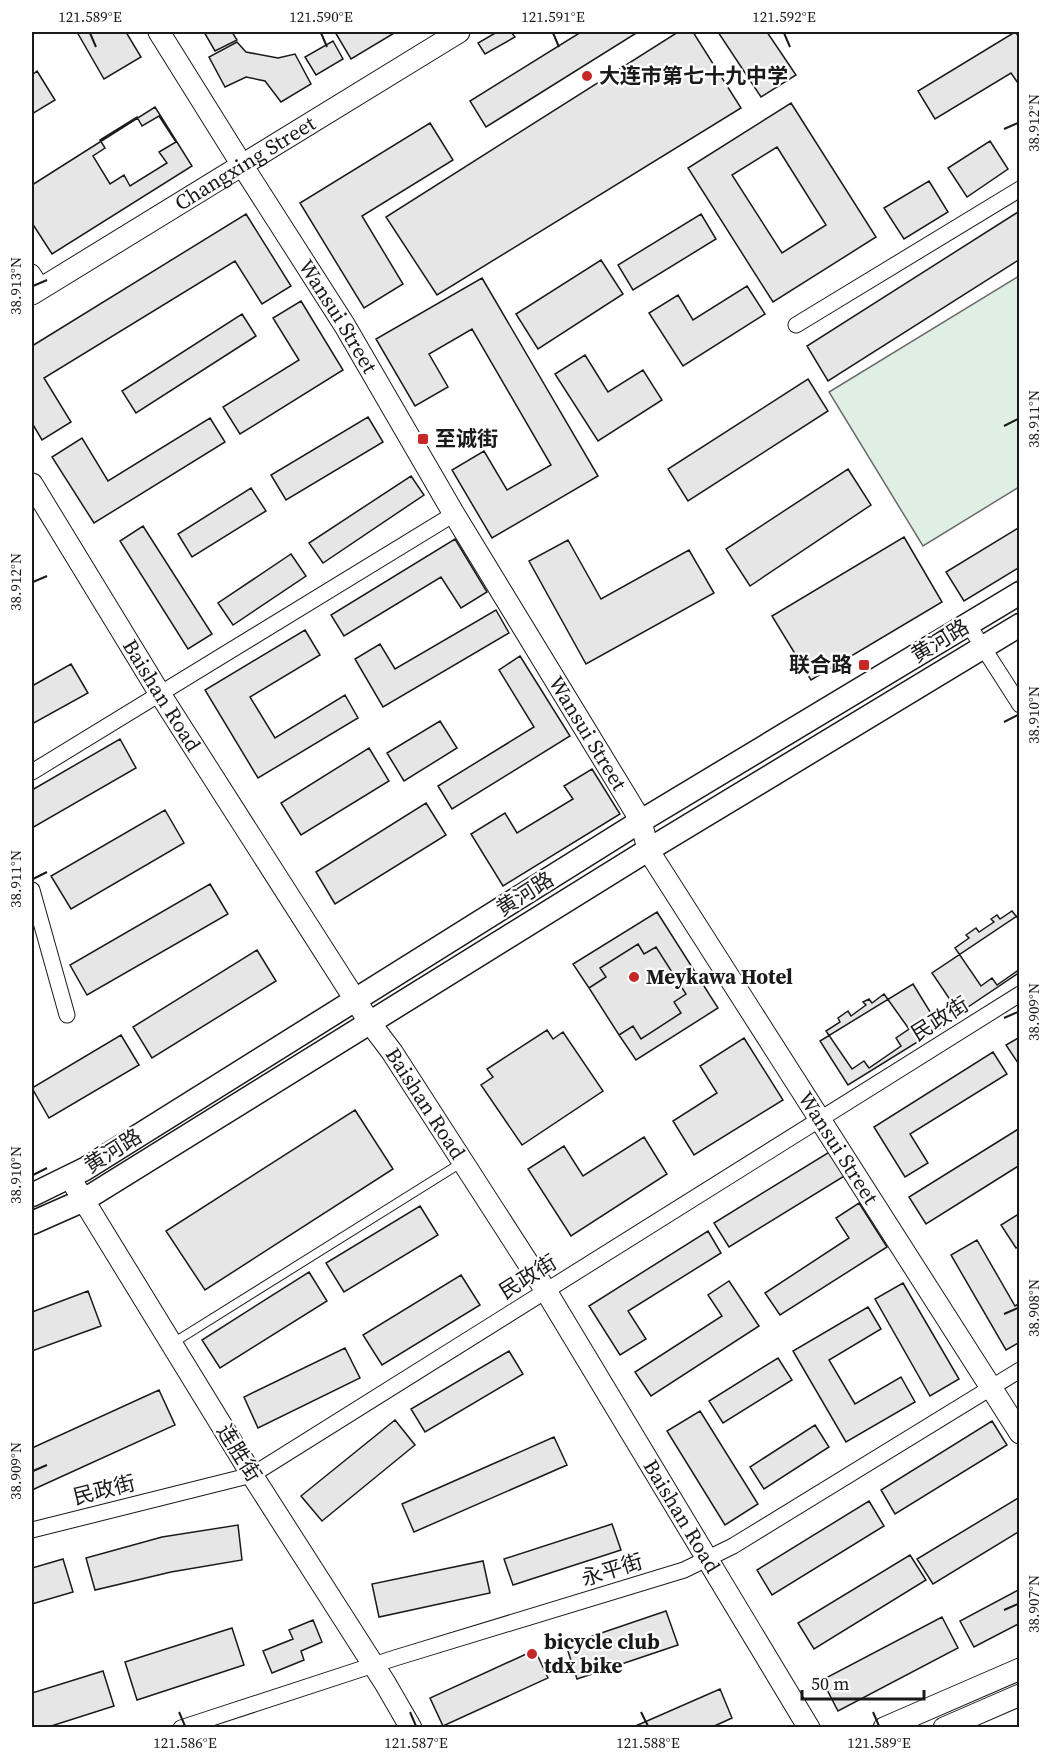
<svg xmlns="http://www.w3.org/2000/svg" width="1051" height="1759" viewBox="0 0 1051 1759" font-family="'Source Serif 4','Noto Sans SC',serif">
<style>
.park{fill:#e0efe3;stroke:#6a6a6a;stroke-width:1.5}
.building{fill:#e6e6e6;stroke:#1a1a1a;stroke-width:1.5;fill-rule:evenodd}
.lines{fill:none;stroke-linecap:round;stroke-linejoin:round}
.lane-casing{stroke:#1a1a1a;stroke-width:10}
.street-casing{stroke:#1a1a1a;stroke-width:17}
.secondary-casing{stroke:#1a1a1a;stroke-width:23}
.primary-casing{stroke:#1a1a1a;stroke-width:25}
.lane{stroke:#fff;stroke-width:8}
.street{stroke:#fff;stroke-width:15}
.secondary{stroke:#fff;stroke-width:21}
.primary{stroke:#fff;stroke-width:22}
.ticks{fill:none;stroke:#1a1a1a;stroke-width:2}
.poi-dot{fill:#c62828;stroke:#fff;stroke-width:2}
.labels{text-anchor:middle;stroke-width:4.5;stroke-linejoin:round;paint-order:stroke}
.poi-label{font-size:21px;font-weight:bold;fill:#1a1a1a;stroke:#fff;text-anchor:start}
.street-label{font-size:21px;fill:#1a1a1a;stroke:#fff}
.neatline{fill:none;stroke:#1a1a1a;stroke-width:2}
.ticks-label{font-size:15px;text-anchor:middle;fill:#1a1a1a}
</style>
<rect width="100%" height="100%" fill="#fff"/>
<path class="park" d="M1019,276v211l-96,59 -94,-154z"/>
<path class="building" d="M77,32h49l15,25 -37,22z
M204,32h28l5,8 -22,11z
M335,32h61l-45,27z
M497,32h14l4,5 -30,17 -7,-11z
M581,32h57l-152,95 -16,-26z
M678,32h15l48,76 -304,187 -51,-78z
M718,32h49l29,43 -35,22z
M1015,32l5,6v48l-9,-13 -76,46 -17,-28z
M333,41l10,18 -27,16 -11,-18z
M237,42l9,10 32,6 17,-4 16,30 -30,18 -16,-21 -19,-4 -21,10 -16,-30z
M37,71l18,29 -23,14v-39z
M791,103l85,134 -103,65 -85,-134zM777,147l49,78 -44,28 -50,-78z
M155,107l37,59 -140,88 -20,-31v-38z
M159,116l17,26 -17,10 8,11 -37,23 -6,-11 -14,9 -17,-28 12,-8 -5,-8 37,-23 5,9z
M430,123l23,37 -91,56 41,68 -39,24 -64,-105z
M990,141l18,28 -41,28 -19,-29z
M929,181l19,31 -44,27 -20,-31z
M1018,212l2,3v44l-192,122 -21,-35z
M246,214l45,72 -29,18 -27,-43 -191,117 27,44 -29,18 -10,-17v-77z
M701,214l15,25 -83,51 -15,-25z
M601,260l22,34 -85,55 -22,-35z
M482,278l116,198 -106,62 -40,-68 32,-19 23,39 44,-25 -79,-136 -43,25 19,33 -33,19 -39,-67z
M747,286l18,28 -82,52 -34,-53 29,-18 15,25z
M301,301l42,69 -103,64 -17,-27 76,-47 -26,-42z
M242,314l14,22 -120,77 -14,-22z
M585,355l23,37 35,-22 19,30 -64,41 -43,-67z
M808,379l20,32 -140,90 -20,-32z
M368,417l15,25 -97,58 -15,-25z
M210,418l15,24 -131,81 -42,-66 30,-19 26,43z
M848,469l23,36 -121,81 -24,-37z
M411,476l13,19 -101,68 -14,-20z
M251,488l15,23 -74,46 -14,-23z
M143,526l69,108 -24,15 -68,-108z
M1020,527v40l-56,34 -18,-29z
M904,537l38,65 -131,78 -39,-64z
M455,539l32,53 -26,16 -20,-31 -97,59 -13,-21z
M568,540l33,59 88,-49 25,43 -128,71 -57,-103z
M291,554l15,22 -73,49 -15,-22z
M496,610l13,23 -126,74 -28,-48 25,-15 15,25z
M305,630l15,25 -70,42 25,41 70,-43 13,23 -100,60 -53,-88z
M520,656l50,80 -118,73 -14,-23 96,-59 -35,-57z
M71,664l17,29 -56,31v-38z
M440,721l17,27 -53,33 -17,-28z
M120,739l16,29 -104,60v-38z
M369,748l20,33 -88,54 -20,-32z
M592,769l28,45 -117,72 -32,-52 34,-21 12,20 56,-34 -9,-13z
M426,803l20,32 -111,69 -19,-32z
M165,810l19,33 -113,66 -20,-33z
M210,884l18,30 -141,81 -17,-30z
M1012,911l8,10v48l-23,16 -5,-7 -11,8 -26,-38 14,-10 -3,-3 10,-7 3,4 15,-10 -3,-3 6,-4 3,4z
M657,912l61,96 -82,52 -17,-25 14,-9 8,13 40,-26 -7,-11 12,-8 -30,-47 -12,7 -6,-10 -38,24 6,9 -17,11 -16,-24z
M1020,914v58l-61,41 -27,-40z
M638,944l6,10 12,-7 30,47 -12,8 7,11 -40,26 -8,-13 -14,9 -30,-47 17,-11 -6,-9z
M257,950l19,31 -124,77 -19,-31z
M913,984l27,44 -92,57 -28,-44z
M884,994l25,35 -13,9 5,8 -32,22 -5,-7 -12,8 -26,-38 14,-9 -2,-4 10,-7 3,5 15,-11 -3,-3 6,-3 3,4z
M547,1030l6,9 10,-7 40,59 -81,54 -41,-60 12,-8 -6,-8z
M121,1035l18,30 -90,53 -17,-30z
M1020,1037v29l-14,-21z
M744,1038l39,62 -89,55 -21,-34 44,-28 -17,-27z
M993,1052l14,22 -97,60 18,29 -23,14 -31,-50z
M355,1110l38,59 -188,121 -39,-59z
M1020,1128v37l-94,59 -17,-27z
M644,1137l23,37 -96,62 -43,-67 36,-23 19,30z
M831,1151l15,24 -117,72 -15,-24z
M859,1203l28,44 -107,68 -15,-22 84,-55 -13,-20z
M420,1206l18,29 -94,57 -18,-29z
M1020,1213v33l-4,2 -15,-23z
M708,1231l13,22 -93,58 18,28 -26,16 -31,-49z
M977,1240l38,66 5,-3v39l-14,8 -55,-95z
M309,1272l18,29 -107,67 -18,-28z
M461,1275l19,30 -98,60 -19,-30z
M729,1281l30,45 -108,70 -16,-24 87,-56 -14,-21z
M903,1283l56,96 -29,17 -55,-97z
M88,1291l13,35 -69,25v-39z
M868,1307l13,22 -52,31 26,44 46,-27 14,25 -69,40 -53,-91z
M345,1348l15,30 -102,50 -14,-31z
M509,1351l14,23 -98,58 -14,-23z
M778,1358l14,22 -69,43 -14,-22z
M159,1390l16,35 -143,65v-42z
M700,1411l58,93 -33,21 -58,-94z
M395,1420l20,25 -93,76 -21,-25z
M992,1421l15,24 -112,69 -14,-24z
M815,1425l14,22 -65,42 -14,-22z
M554,1437l13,28 -153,67 -12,-28z
M1020,1497v34l-87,53 -16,-25z
M869,1501l15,25 -112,69 -15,-25z
M612,1524l9,26 -108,35 -9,-26z
M238,1525l4,35 -71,12 -76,18 -9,-32 76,-21z
M910,1555l16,25 -112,69 -16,-26z
M63,1559l10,33 -41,12v-36z
M483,1561l7,32 -111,24 -7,-33z
M1020,1589v34l-46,24 -14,-26z
M666,1611l12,34 -101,34 -11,-34z
M942,1617l16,31 -120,63 -16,-31z
M313,1620l9,22 -21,9 3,9 -32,13 -9,-22 30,-12 -4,-9z
M232,1628l12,37 -107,35 -12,-38z
M535,1650l13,28 -105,48 -13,-28z
M103,1671l11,35 -69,22h-13v-35z
M720,1689l12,29 -22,10h-79z"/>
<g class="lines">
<defs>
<path id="lane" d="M173,1343l288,-180"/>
<path id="street" d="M32,272l10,15
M796,325l224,-136
M968,624l52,81
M32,772l422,-258
M32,890l35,125
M32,1530l220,-55 768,-481
M181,1728l214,-70 289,-88 49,-24 287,-176"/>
<g id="secondary">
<path id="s1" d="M159,32l83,133 103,161 109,188 187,307 7,29 372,583"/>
<path id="s2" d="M32,294l427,-262"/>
<path id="s3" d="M32,484l128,210 210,329 22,29 154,239 263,437"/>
<path d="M70,1178l182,297 133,208 26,45"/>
<path d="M884,1728l136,-59"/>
<path d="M944,1728l76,-33"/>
</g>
<path id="primary" d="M32,1195l53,-26 556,-348 379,-228
M32,1223l52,-23 564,-350 372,-225"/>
</defs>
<use href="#lane" class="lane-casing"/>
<use href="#street" class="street-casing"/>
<use href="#secondary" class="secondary-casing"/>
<use href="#primary" class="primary-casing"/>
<use href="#lane" class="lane"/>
<use href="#street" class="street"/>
<use href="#secondary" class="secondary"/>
<use href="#primary" class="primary"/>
</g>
<path class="ticks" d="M90,33l6,14M321,33l6,14M553,33l6,14M784,33l6,14M1004,129l14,-6M33,286l14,-6M1004,426l14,-7M33,582l14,-6M1004,722l14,-7M33,879l14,-7M1004,1018l14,-6M33,1175l14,-7M1004,1314l14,-6M33,1471l14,-6M1004,1610l14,-6M179,1712l6,14M410,1712l6,14M641,1712l7,14M873,1712l6,14"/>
<g class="poi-dot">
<circle cx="587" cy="76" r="6"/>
<rect x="417" y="433" width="12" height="12" rx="3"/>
<rect x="858" y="659" width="12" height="12" rx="3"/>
<circle cx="634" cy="977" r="6"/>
<circle cx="532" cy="1654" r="6"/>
</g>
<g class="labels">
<g class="poi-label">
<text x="599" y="83">大连市第七十九中学</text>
<text x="435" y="446">至诚街</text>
<text x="852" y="672" text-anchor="end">联合路</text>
<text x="646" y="984">Meykawa Hotel</text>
<text x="544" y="1649">bicycle club<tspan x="544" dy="24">tdx bike</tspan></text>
</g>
<g class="street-label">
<text dy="7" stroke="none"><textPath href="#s2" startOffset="250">Changxing Street</textPath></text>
<text dy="7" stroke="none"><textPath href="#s1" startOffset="336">Wansui Street</textPath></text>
<text transform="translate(940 641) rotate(-31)" y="7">黄河路</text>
<text dy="7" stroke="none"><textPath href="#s3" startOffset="248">Baishan Road</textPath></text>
<text dy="7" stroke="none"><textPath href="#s1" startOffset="822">Wansui Street</textPath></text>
<text transform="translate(525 894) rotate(-32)" y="7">黄河路</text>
<text transform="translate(940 1019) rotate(-32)" y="7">民政街</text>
<text dy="7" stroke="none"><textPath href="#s3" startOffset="734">Baishan Road</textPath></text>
<text dy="7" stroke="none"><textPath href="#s1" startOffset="1308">Wansui Street</textPath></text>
<text transform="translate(113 1151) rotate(-32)" y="7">黄河路</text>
<text transform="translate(528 1277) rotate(-32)" y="7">民政街</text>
<text transform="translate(239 1453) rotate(58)" y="7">连胜街</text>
<text transform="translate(104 1490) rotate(-14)" y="7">民政街</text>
<text dy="7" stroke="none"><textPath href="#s3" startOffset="1220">Baishan Road</textPath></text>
<text transform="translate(612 1570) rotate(-17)" y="7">永平街</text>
</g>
</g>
<rect width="1051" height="1759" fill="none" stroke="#ffffff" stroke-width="66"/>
<path d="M802 1690v9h122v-9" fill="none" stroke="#1a1a1a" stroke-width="3"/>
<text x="811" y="1690" font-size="18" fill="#1a1a1a" stroke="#ffffff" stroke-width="4.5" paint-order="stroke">50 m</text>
<rect x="33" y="33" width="985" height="1693" class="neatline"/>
<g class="ticks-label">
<text x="90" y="22">121.589°E</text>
<text x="321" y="22">121.590°E</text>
<text x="553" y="22">121.591°E</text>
<text x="784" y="22">121.592°E</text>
<text transform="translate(1034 123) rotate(-90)" y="5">38.912°N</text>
<text transform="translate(16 286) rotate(-90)" y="5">38.913°N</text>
<text transform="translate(1034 419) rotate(-90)" y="5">38.911°N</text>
<text transform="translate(16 582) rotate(-90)" y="5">38.912°N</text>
<text transform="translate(1034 715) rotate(-90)" y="5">38.910°N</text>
<text transform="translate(16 879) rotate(-90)" y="5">38.911°N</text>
<text transform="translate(1034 1012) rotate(-90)" y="5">38.909°N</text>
<text transform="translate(16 1175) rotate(-90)" y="5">38.910°N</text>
<text transform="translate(1034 1308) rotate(-90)" y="5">38.908°N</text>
<text transform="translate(16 1471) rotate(-90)" y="5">38.909°N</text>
<text transform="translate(1034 1604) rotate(-90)" y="5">38.907°N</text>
<text x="185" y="1748">121.586°E</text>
<text x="416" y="1748">121.587°E</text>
<text x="648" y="1748">121.588°E</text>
<text x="879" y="1748">121.589°E</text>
</g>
</svg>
